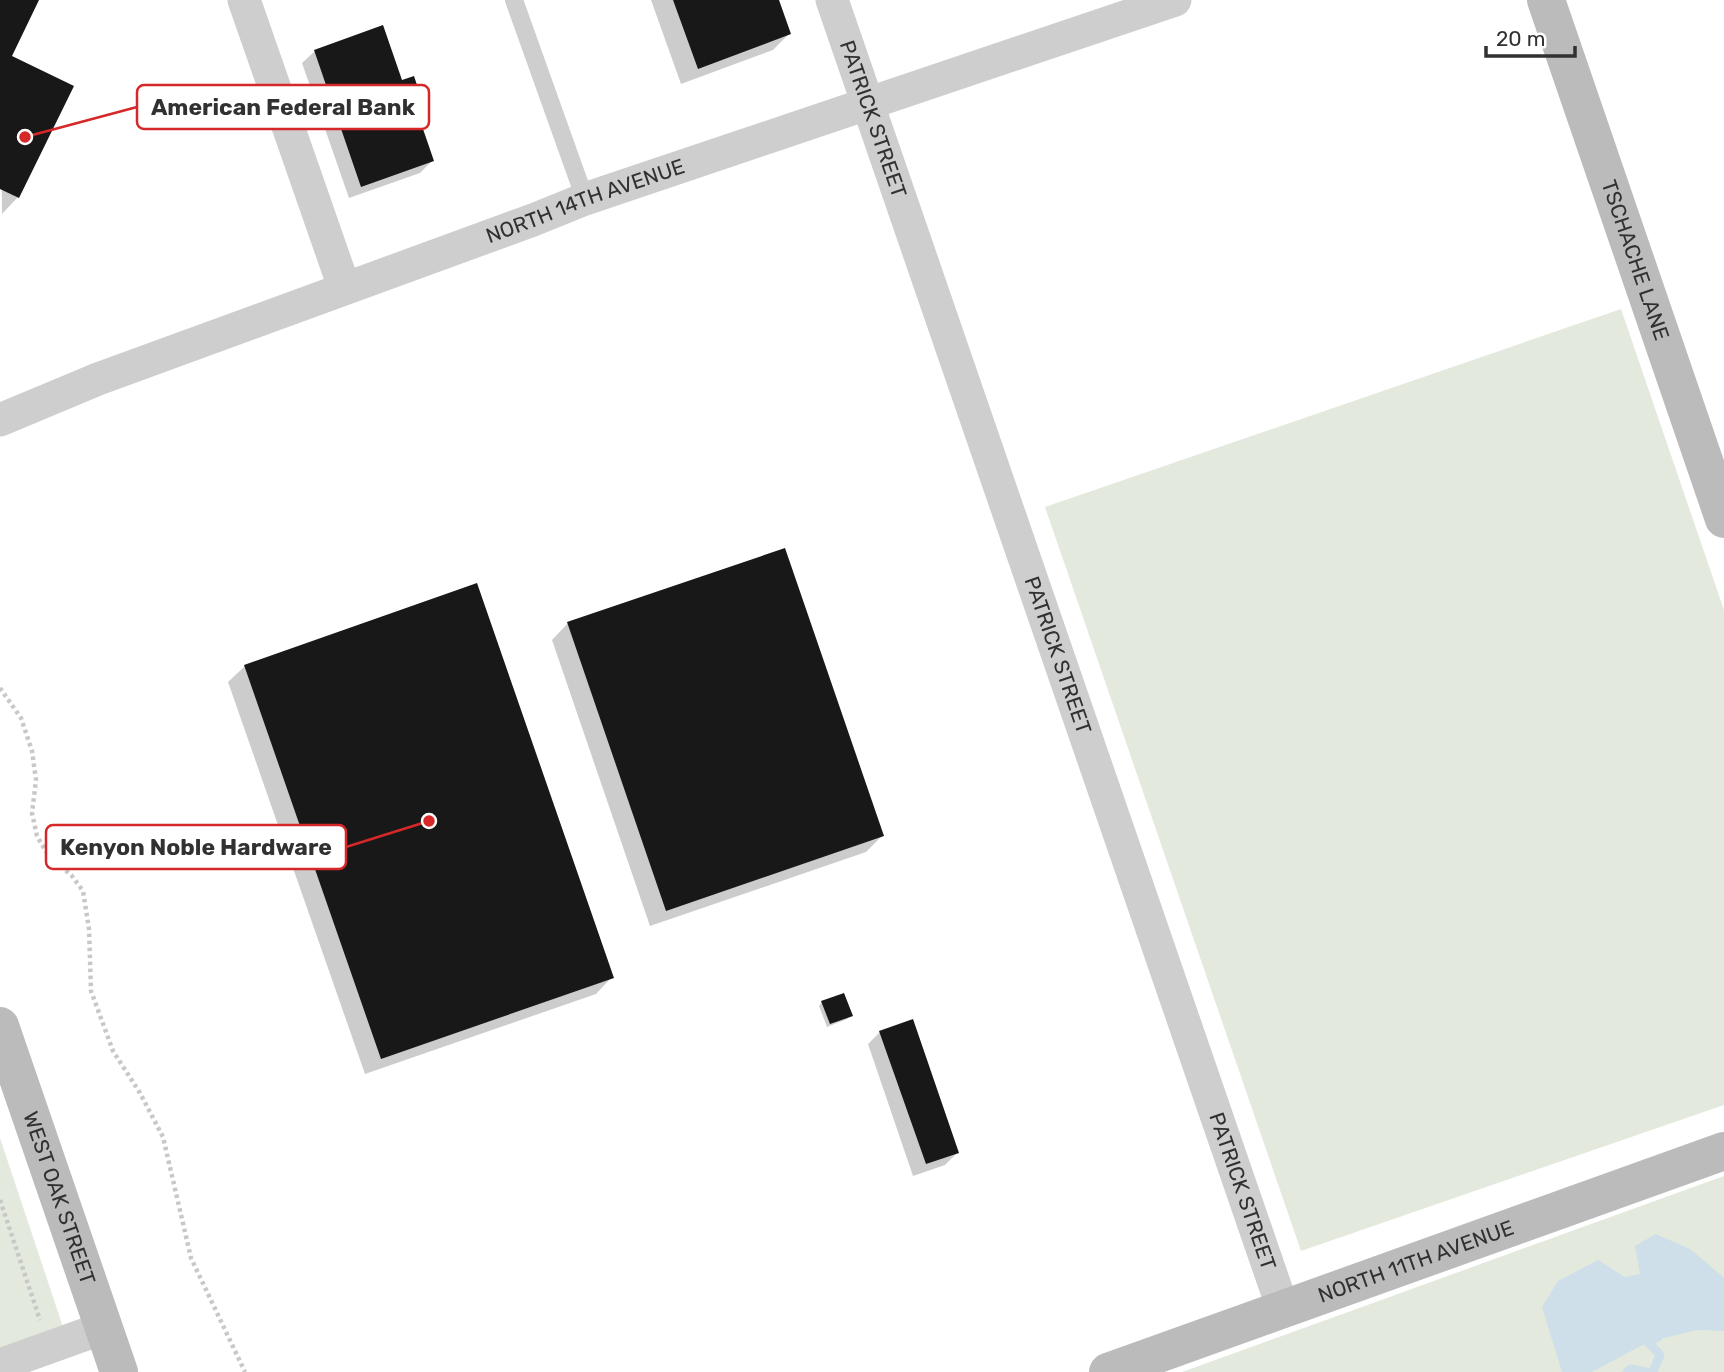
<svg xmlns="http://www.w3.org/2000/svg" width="1724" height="1372" viewBox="0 0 1724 1372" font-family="Rubik,sans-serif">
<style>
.green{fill:#e4e9dd}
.water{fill:#cedfea}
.shadow{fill:#0003}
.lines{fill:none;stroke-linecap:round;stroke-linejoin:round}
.stream{stroke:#cedfea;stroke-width:9}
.building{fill:#181818}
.path{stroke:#c8c8c8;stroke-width:4.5;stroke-dasharray:3.5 3.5;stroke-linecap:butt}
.lane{stroke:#cecece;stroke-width:18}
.street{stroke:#cecece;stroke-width:33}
.secondary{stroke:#bbb;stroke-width:38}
.labels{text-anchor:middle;stroke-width:7;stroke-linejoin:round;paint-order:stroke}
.street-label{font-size:21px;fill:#313131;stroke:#fff}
.leader{fill:none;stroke:#d62828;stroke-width:2.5}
.callout-dot{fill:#d62828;stroke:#fff;stroke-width:2.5}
.callout{fill:#fff;stroke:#d62828;stroke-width:2.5}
.callout-label{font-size:23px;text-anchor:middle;font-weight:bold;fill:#313131}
</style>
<rect width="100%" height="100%" fill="#fff"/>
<path class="green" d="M1621,309l103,301v495l-423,146 -256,-744z
M0,1138l65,195 -65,24z
M1724,1176v196h-542z"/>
<path class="water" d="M1656,1234l34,15 34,29v53l-27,-1 -49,12 -56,30h-30l-20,-65 16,-26 40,-21 27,17 15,-3 -5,-28z"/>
<path class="shadow" d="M0,0h37l-27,57 8,140 -16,17z
M651,0h126l12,34 -16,16 -92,34z
M315,51l103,43 -7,7 21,60 -12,12 -71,25 -47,-135z
M568,623l314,213 -16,16 -216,74 -98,-286z
M245,666l367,311 -16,17 -231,80 -137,-392z
M822,1002l29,14 -4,3 -20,8 -8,-21z
M880,1032l77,121 -12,12 -32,11 -45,-132z"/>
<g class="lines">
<path class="stream" d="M1627,1372l4,-3 15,3
M1653,1372l7,-17 -12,-13 10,-5"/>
</g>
<path class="building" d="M0,0h39l-27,56 62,30 -55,112 -19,-9z
M673,0h106l12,34 -93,35z
M383,25l19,55 12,-4 6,18 -8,3 22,64 -73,26 -47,-137z
M785,548l99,288 -218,75 -99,-289z
M477,583l137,395 -233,81 -137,-394z
M844,993l9,23 -23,8 -9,-23z
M913,1019l46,134 -33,11 -47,-133z"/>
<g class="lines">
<path class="path" d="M0,688l21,30 11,33 4,29 -4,33 5,23 11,19 24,21 11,15 6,38 2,62 22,60 27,42 23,44 28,121 54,114
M0,1200l40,120"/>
<path class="lane" d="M514,0l71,199"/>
<g class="street">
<path d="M244,0l100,287"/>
<path id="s1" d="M832,0l451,1309"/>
<path id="s2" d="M0,420l98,-41 435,-159 52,-21 590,-199"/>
<path d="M0,1365l103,-37"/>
</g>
<g class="secondary">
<path id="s3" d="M1546,0l178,519"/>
<path id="s4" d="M0,1026l119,346"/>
<path id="s5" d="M1108,1372l616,-221"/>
</g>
</g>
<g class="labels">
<g class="street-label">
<text dy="7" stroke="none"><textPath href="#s1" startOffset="126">PATRICK STREET</textPath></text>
<text dy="7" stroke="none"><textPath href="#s2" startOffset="625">NORTH 14TH AVENUE</textPath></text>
<text dy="7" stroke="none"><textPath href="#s3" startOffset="275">TSCHACHE LANE</textPath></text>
<text dy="7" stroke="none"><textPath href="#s1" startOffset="693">PATRICK STREET</textPath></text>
<text dy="7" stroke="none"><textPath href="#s1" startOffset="1260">PATRICK STREET</textPath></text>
<text dy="7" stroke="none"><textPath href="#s4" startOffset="182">WEST OAK STREET</textPath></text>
<text dy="7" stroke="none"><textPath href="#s5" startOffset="327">NORTH 11TH AVENUE</textPath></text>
</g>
</g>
<path class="leader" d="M25 137L137 107M429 821L346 847"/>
<g class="callout-dot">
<circle cx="25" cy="137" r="7"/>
<circle cx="429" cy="821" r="7"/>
</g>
<g class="callout">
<rect x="137" y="85" width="292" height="44" rx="7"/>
<rect x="46" y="825" width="300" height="44" rx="7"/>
</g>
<g class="callout-label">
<text x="283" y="115">American Federal Bank</text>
<text x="196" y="855">Kenyon Noble Hardware</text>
</g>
<path d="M1486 46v10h89v-10" fill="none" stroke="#313131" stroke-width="3.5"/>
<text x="1496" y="46" font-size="21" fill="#313131" stroke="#ffffff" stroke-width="5" paint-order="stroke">20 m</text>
</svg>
